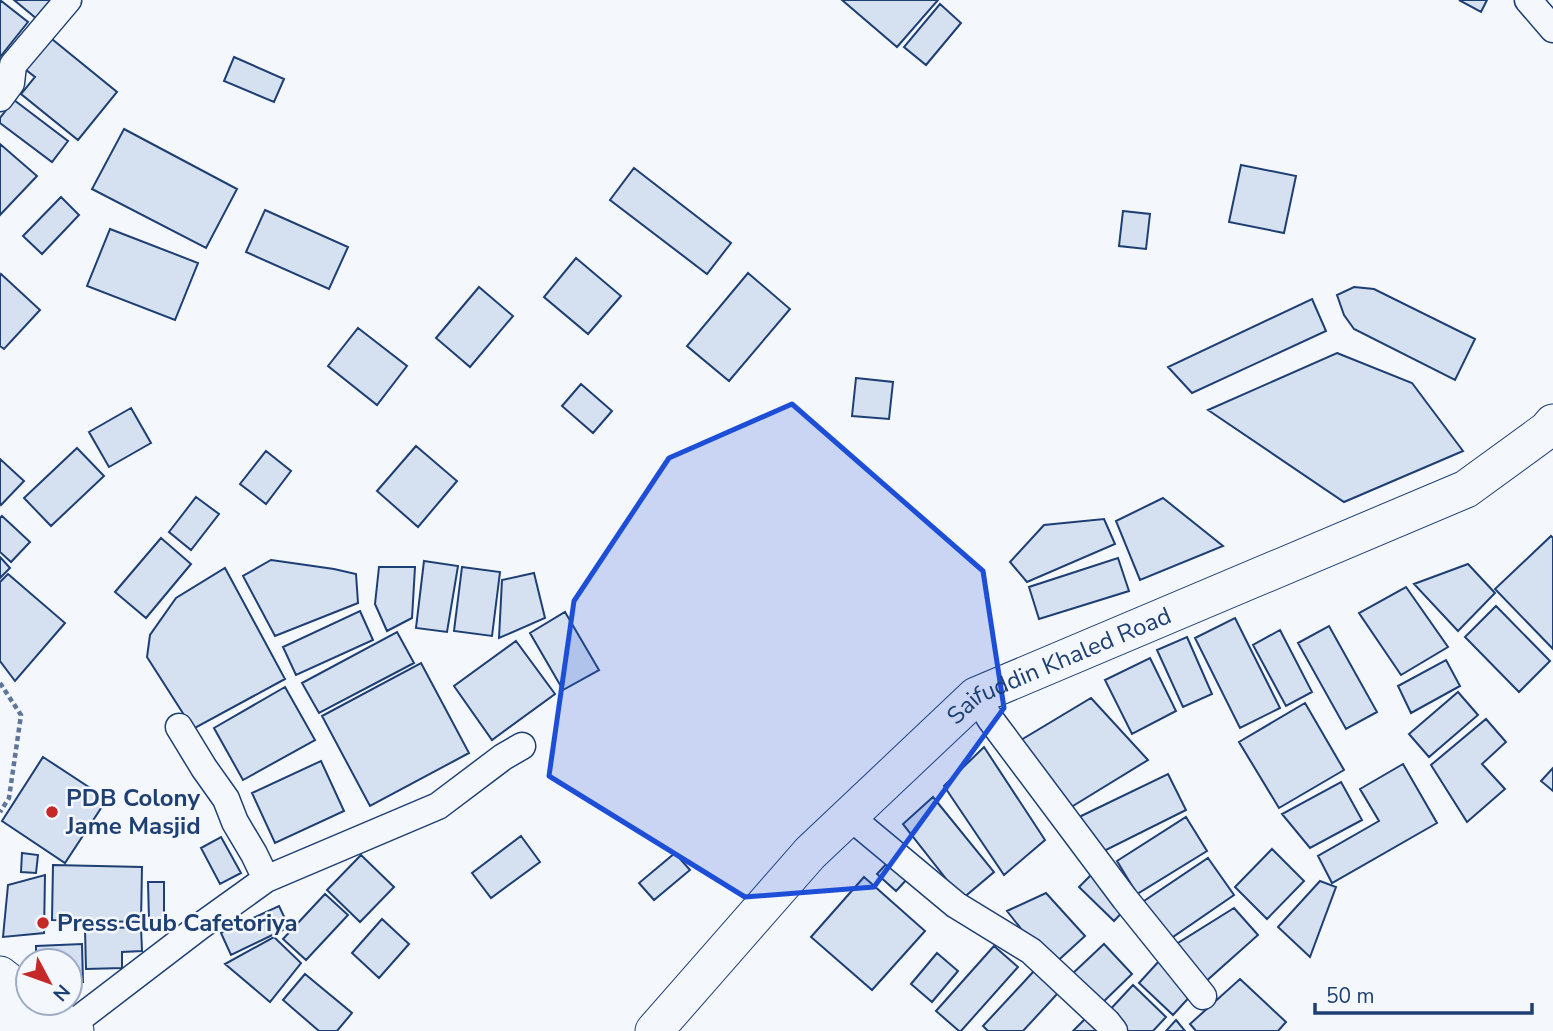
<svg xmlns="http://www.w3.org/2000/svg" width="1553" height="1031" viewBox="0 0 1553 1031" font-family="'Nunito Sans',sans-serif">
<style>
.building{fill:#d5e0f0;stroke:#1d3f73;stroke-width:2}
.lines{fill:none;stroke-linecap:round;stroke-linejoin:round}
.street-casing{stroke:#1d3f73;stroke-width:29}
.secondary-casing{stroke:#1d3f73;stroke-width:39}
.path{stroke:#5e769c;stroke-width:4.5;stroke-dasharray:5 3.5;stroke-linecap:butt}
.street{stroke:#f4f7fb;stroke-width:26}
.secondary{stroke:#f4f7fb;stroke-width:37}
.marked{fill:#1d4ed8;fill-opacity:0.2;stroke:#1d4ed8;stroke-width:5;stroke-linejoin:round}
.poi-dot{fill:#c62828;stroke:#f4f7fb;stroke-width:2.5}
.labels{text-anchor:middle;stroke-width:5;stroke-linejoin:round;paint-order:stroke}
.street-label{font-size:24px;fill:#1d3f73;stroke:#f4f7fb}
.poi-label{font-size:24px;font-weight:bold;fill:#1d3f73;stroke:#f4f7fb;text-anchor:start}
</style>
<rect width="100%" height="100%" fill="#f4f7fb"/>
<path class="building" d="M0,0l28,22 -28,35z
M14,0h39l-16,19z
M842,0h96l-41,47z
M1459,0h28l-6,12z
M940,4l21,19 -35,42 -22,-18z
M47,35l70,57 -39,48 -57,-46 14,-17 -14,-11z
M234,57l50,22 -10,23 -50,-21z
M14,100l54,41 -16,21 -52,-39v-5z
M124,129l113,60 -31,59 -114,-59z
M0,144l37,32 -37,39z
M1241,165l55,11 -12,57 -55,-11z
M634,168l97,75 -24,31 -97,-74z
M61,197l18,18 -37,39 -19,-18z
M265,210l83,37 -19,42 -83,-37z
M1123,211l27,3 -4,35 -27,-3z
M110,229l88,34 -23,57 -88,-34z
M576,258l45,38 -33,38 -44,-37z
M748,273l42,36 -61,72 -42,-35z
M1,274l39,36 -36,39 -4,-3v-70z
M479,287l34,29 -43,51 -34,-29z
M1354,287l20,2 101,50 -20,41 -101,-51 -10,-14 -7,-20z
M1312,299l14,32 -134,62 -24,-26z
M358,328l49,38 -30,39 -49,-39z
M1337,353l75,30 51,68 -119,51 -136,-92z
M856,378l37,4 -4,37 -37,-3z
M581,384l31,27 -19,22 -31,-27z
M131,408l20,35 -42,24 -20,-35z
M416,446l41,35 -39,46 -41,-36z
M77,448l27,28 -53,50 -27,-28z
M266,451l25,20 -25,33 -26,-20z
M0,459l24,22 -23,24 -1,-2z
M196,497l23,17 -28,36 -22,-18z
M1163,498l60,48 -83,34 -24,-59z
M2,516l28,26 -19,20 -11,-10v-34z
M1104,519l11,25 -88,38 -17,-20 34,-37z
M1551,536l2,2v111l-58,-60z
M161,538l30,26 -45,54 -31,-26z
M0,557l10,11 -10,10z
M1118,558l11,33 -90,28 -10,-32z
M271,560l63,9 22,5 2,29 -83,33 -32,-60z
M424,561l34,5 -11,66 -31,-4z
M1468,564l27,29 -37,38 -44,-47z
M379,567h36l-3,51 -25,13 -12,-27z
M462,567l38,5 -8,64 -38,-5z
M225,568l60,111 -92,50 -46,-72 3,-22 26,-37z
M534,573l11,45 -46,20 3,-58z
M8,574l57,49 -50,58 -15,-20v-79z
M1406,587l42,60 -47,28 -42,-62z
M1496,606l54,55 -31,31 -54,-55z
M360,611l13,29 -77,35 -13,-28z
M565,612l34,58 -36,20 -33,-57z
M1235,618l45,90 -40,20 -45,-90z
M1329,626l48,86 -31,17 -48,-86z
M1280,630l32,62 -26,14 -33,-61z
M397,632l17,31 -95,50 -17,-30z
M1187,637l25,57 -29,13 -26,-57z
M516,641l39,53 -63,46 -38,-54z
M1150,658l26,53 -44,23 -27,-54z
M1446,660l14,26 -49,27 -13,-27z
M421,663l48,90 -99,53 -48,-90z
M285,687l30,53 -72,40 -29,-52z
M1458,692l20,23 -49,42 -20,-23z
M1091,698l57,62 -80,49 -47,-69z
M1305,703l39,67 -65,38 -40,-66z
M1486,719l20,23 -24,22 23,25 -38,33 -36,-57z
M984,747l61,93 -41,35 -60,-89z
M43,757l64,42 -42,64 -63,-42z
M321,761l23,50 -69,32 -23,-50z
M1403,764l34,59 -105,60 -14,-27 61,-35 -19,-32z
M1553,768v23l-12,-10z
M1168,774l18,36 -86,43 -23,-35z
M1341,782l21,38 -52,28 -28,-34z
M933,797l61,75 -32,27 -59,-75z
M1186,817l21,34 -70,43 -20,-33z
M521,836l19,26 -49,36 -19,-25z
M221,837l20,36 -21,11 -19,-36z
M1272,849l32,32 -37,38 -32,-32z
M22,853l16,2 -2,18 -15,-1z
M675,853l15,17 -36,30 -15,-17z
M361,855l33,32 -34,35 -33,-32z
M1208,858l26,37 -67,46 -26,-38z
M890,860l19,17 -13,14 -19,-17z
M53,865l89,2 -1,55 -89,-2z
M1092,874l35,33 -13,14 -35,-34z
M45,875l-1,58 -41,4 5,-52z
M864,877l61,54 -53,59 -61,-53z
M1320,881l16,6 -26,70 -32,-30z
M148,882h16v37h-15z
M1046,893l39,43 -34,31 -44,-56z
M325,894l23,21 -42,45 -23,-21z
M279,906l10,21 -58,28 -10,-22z
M1234,908l24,27 -54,48 -34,-35z
M382,919l27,25 -30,34 -27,-25z
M141,927l1,24 -20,1v16l-36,1 -1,-40z
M274,937l27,26 -31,39 -45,-38z
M82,944l1,38h-13v-21h-34v-15z
M1104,944l28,30 -32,31 -29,-30z
M994,946l24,21 -57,64h-2l-23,-20z
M937,953l21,18 -26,31 -21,-18z
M1160,960l34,32 -21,23 -34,-32z
M1034,971l24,22 -35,38h-35l-5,-5z
M305,974l47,39 -15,18h-18l-36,-31z
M1240,979l46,43 -8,9h-82l-6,-7z
M1133,985l33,32 -13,14h-29l-18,-17z
M1085,1019l12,12h-24z
M1176,1020l9,11h-19z"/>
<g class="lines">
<defs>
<path id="street" d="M1528,0l25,29
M0,98l11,-15 2,-18 55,-65
M976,696l15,24 134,179 78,97
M179,727l25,41 22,31 9,23 19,32 12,25
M849,816l107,89 75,46 76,71 7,9
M63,1031l136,-104 67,-48 172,-73 65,-49 19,-11"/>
<g id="secondary">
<path d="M0,975l28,22"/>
<path d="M36,1003l39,28"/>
<path d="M0,1008l25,23"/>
<path id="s1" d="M654,1031l156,-178 166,-157 490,-207 81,-59 6,-7"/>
</g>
</defs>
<use href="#street" class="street-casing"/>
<use href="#secondary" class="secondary-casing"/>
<path class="path" d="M0,683l21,32 -12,83 -9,14"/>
<use href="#street" class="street"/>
<use href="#secondary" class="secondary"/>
</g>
<path class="marked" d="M792,404l191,167 21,137 -130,179 -129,10 -196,-121 25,-175 95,-143z"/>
<g class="poi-dot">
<circle cx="52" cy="812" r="7"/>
<circle cx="43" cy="923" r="7"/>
</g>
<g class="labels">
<g class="street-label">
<text dy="8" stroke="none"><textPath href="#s1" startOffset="553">Saifuddin Khaled Road</textPath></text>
</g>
<g class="poi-label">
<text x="66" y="806">PDB Colony<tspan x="66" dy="28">Jame Masjid</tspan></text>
<text x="57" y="931">Press Club Cafetoriya</text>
</g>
</g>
<g transform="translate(49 982) rotate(131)"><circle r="33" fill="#f4f7fb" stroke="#9eadc5" stroke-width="2"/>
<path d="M0-5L12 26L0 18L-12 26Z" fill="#c62828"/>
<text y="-10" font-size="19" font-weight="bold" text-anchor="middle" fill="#1d3f73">N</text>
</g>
<path d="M1315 1003v10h217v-10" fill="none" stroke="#1d3f73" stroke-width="3.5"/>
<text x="1326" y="1003" font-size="21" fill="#1d3f73" stroke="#f4f7fb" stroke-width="5" paint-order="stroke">50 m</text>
</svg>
